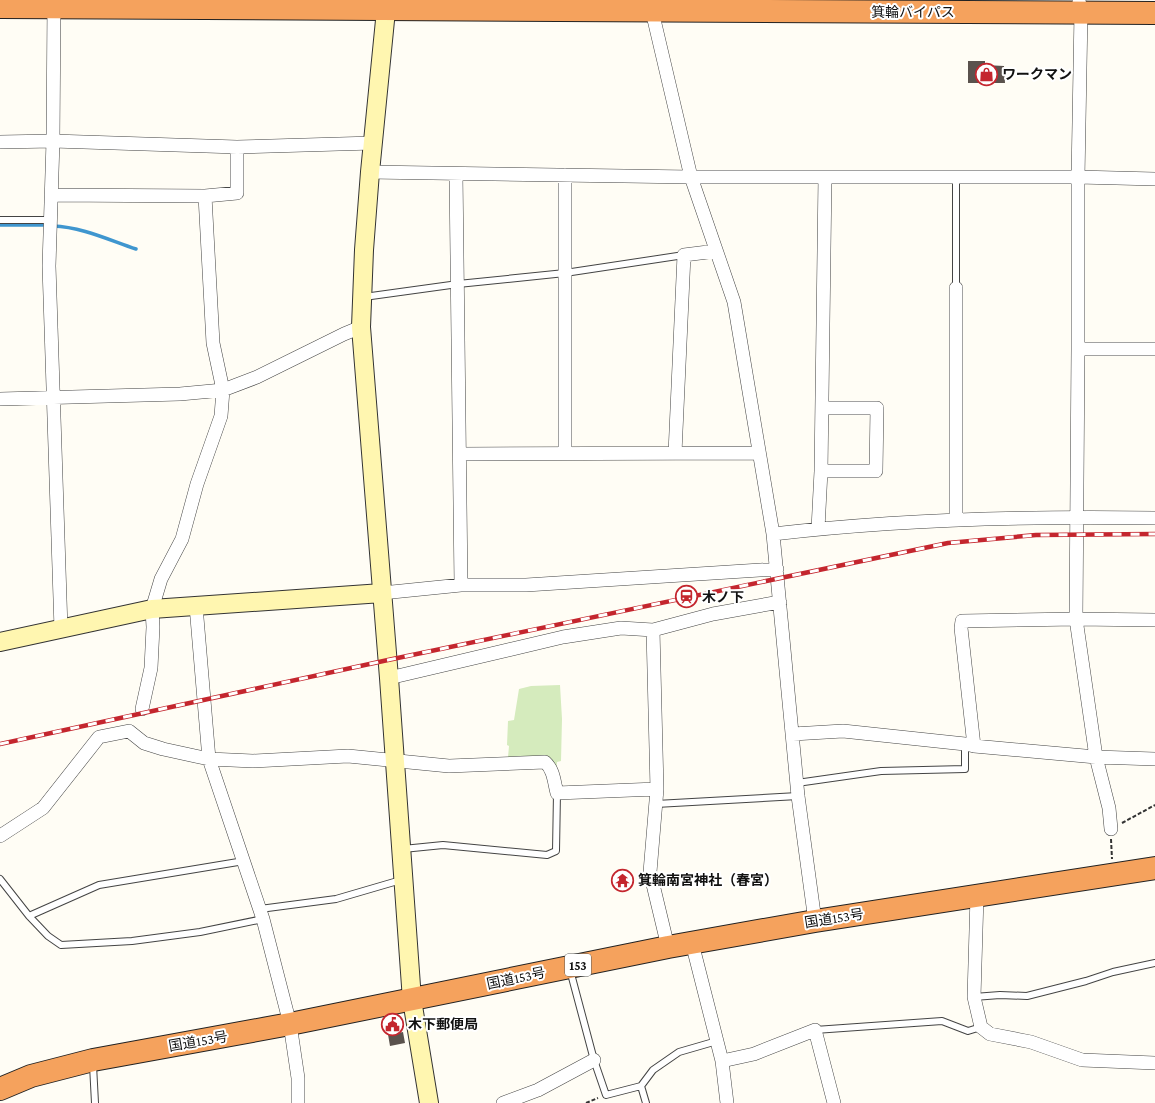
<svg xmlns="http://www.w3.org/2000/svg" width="1155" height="1103" viewBox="0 0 1155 1103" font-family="'Crimson Pro','Noto Sans JP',serif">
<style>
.green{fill:#d5ebbd}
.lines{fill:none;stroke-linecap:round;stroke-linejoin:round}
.stream{stroke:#3f96cf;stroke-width:3.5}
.building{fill:#5a524d}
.lane-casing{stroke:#444;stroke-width:8}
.street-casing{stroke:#444;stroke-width:14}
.secondary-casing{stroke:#333;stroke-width:20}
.highway-casing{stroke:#222;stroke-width:24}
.path{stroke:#333;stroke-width:2;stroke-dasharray:4 2;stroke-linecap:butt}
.lane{stroke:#fff;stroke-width:6}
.street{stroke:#fff;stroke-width:13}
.secondary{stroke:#fff6b0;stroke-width:18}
.highway{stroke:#f5a25d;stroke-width:22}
.rail-casing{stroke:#c4262e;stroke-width:4.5}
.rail{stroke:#fff;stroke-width:3;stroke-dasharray:9;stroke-linecap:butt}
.labels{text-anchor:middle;stroke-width:4;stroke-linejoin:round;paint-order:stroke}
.shield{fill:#fff;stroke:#585858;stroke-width:1}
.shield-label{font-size:13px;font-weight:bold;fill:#111}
.street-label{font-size:14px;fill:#111;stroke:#fff}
.poi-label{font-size:14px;font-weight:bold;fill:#111;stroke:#fff;text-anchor:start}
</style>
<rect width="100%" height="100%" fill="#fffdf5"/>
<path class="green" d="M560,685l2,34 -1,42 -4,1 -1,19 -3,-13 -45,-11 1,-11 -2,-1 1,-24 6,-1 5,-31 12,-3z"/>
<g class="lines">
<path class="stream" d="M0,225h47
M53,226c29,1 56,14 83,23"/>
</g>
<path class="building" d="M968,61h17v4l19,1 1,17h-37z
M395,1015l3,18 5,-1 2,11 -15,3 -5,-29z"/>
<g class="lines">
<defs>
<path id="lane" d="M0,220h50
M956,288v-111
M364,297l94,-13 107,-11 119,-18
M797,783l84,-12 84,-2v-25
M656,804l142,-8
M403,849l40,-4 104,10 9,-4 1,-58
M0,879l29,37 19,20 13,9 71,-4 68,-9 63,-13
M260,909l76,-10 65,-19
M29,916l70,-31 145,-24
M570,970l24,90 12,35 35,-9 12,-16 26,-18 38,-11
M974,997l26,-2 27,1 59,-15 27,-9 42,-9
M815,1030l127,-9 26,10 13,-4
M93,1065l2,38
M641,1086l5,17"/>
<path id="street" d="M1079,0l2,13 -3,164v172l-2,270 20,138 13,51 2,21
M54,2l-1,139 -4,125 12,363
M652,11l39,166 43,125 39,232 25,262 17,125
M0,142l53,-1 184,6 136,-4
M370,172l321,5h387l77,2
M456,174l5,411
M51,195l154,1 8,147 10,47 -2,26 -24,68 -15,55 -21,40 -9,30 1,18 -2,41 -9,41
M205,196l32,-3v-46
M956,288v232
M1078,349h77
M0,399l180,-5 43,-4 34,-13 87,-43 17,-7
M565,453v-278
M675,453l9,-198 32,-4
M460,454l299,-1
M821,471h55l1,-63h-55
M818,529l3,-58 4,-294
M773,534c127,-15 255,-18 382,-16
M382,593l79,-8h65l251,-16
M196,606l13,153 54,160 27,105 8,54v25
M653,630l4,159 -7,83 18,75
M389,678l174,-41 58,-9 32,2 60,-16 67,-12
M793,734l50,-3 122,13 9,2 122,11 59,2
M974,746l-13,-118 1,-7 114,-2 79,1
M0,836l43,-28 56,-71 30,-6 15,12 19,6 46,10 44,2 95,-5 101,10 96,-4c9,8 9,20 12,31l100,-4
M977,896l-3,101 7,30 9,7 41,8 51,18 73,3
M692,943l30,118 5,42
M722,1061l32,-7 61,-24 19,73
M503,1103l35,-13 56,-30"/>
<path id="secondary" d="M387,0l-17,172 -6,78 -3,77 28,351 23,322 17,103
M0,642l152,-33 230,-16"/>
<path id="highway" d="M0,7l1155,6
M0,1089l31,-13 62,-16 197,-36 378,-77 147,-26 340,-53"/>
</defs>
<use href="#lane" class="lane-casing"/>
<use href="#street" class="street-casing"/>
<use href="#secondary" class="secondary-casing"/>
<use href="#highway" class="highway-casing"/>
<path class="path" d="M1122,823l33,-18
M1111,839l1,20
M586,1103l12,-5"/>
<use href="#lane" class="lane"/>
<use href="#street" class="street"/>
<use href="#secondary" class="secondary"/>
<use href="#highway" class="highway"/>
<defs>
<path id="rail" d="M0,744l388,-84 560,-117 88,-8 119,-1"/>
</defs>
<use href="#rail" class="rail-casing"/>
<use href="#rail" class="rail"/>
</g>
<defs>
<symbol id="shop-ring" viewBox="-11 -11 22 22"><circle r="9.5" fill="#fff" stroke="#c4262e" stroke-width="1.5"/><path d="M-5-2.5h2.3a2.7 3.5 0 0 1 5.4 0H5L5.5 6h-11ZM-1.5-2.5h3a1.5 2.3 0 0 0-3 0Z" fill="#c4262e"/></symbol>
<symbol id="station-ring" viewBox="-11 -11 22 22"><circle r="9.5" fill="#fff" stroke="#c4262e" stroke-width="1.5"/><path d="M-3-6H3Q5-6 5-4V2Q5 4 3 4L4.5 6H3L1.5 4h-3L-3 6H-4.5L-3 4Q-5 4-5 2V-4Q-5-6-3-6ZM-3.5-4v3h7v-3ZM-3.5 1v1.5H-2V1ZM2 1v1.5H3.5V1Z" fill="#c4262e"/></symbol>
<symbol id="temple-ring" viewBox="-11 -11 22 22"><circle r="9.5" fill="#fff" stroke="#c4262e" stroke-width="1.5"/><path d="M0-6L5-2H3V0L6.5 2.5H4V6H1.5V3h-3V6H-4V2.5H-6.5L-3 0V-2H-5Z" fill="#c4262e"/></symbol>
<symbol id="civic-ring" viewBox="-11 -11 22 22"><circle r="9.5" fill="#fff" stroke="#c4262e" stroke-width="1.5"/><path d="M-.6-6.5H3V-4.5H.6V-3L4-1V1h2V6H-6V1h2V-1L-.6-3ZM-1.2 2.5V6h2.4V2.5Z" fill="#c4262e"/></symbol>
</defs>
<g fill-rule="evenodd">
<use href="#shop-ring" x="974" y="62" width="25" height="25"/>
<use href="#station-ring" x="674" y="584" width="25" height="25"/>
<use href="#temple-ring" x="610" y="868" width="25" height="25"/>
<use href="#civic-ring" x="380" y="1012" width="25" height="25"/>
</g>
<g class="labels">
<rect class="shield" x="565" y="954" width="26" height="22" rx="3"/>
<g class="shield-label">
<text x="578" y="970">153</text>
</g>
<g class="street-label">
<text x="913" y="17">箕輪バイパス</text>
<text transform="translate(834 918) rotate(-9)" y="5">国道153号</text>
<text transform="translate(516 978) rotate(-12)" y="5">国道153号</text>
<text transform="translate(198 1041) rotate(-10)" y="5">国道153号</text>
</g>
<g class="poi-label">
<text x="1002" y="79">ワークマン</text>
<text x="702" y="602">木ノ下</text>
<text x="638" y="885">箕輪南宮神社（春宮）</text>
<text x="408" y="1029">木下郵便局</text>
</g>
</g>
</svg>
